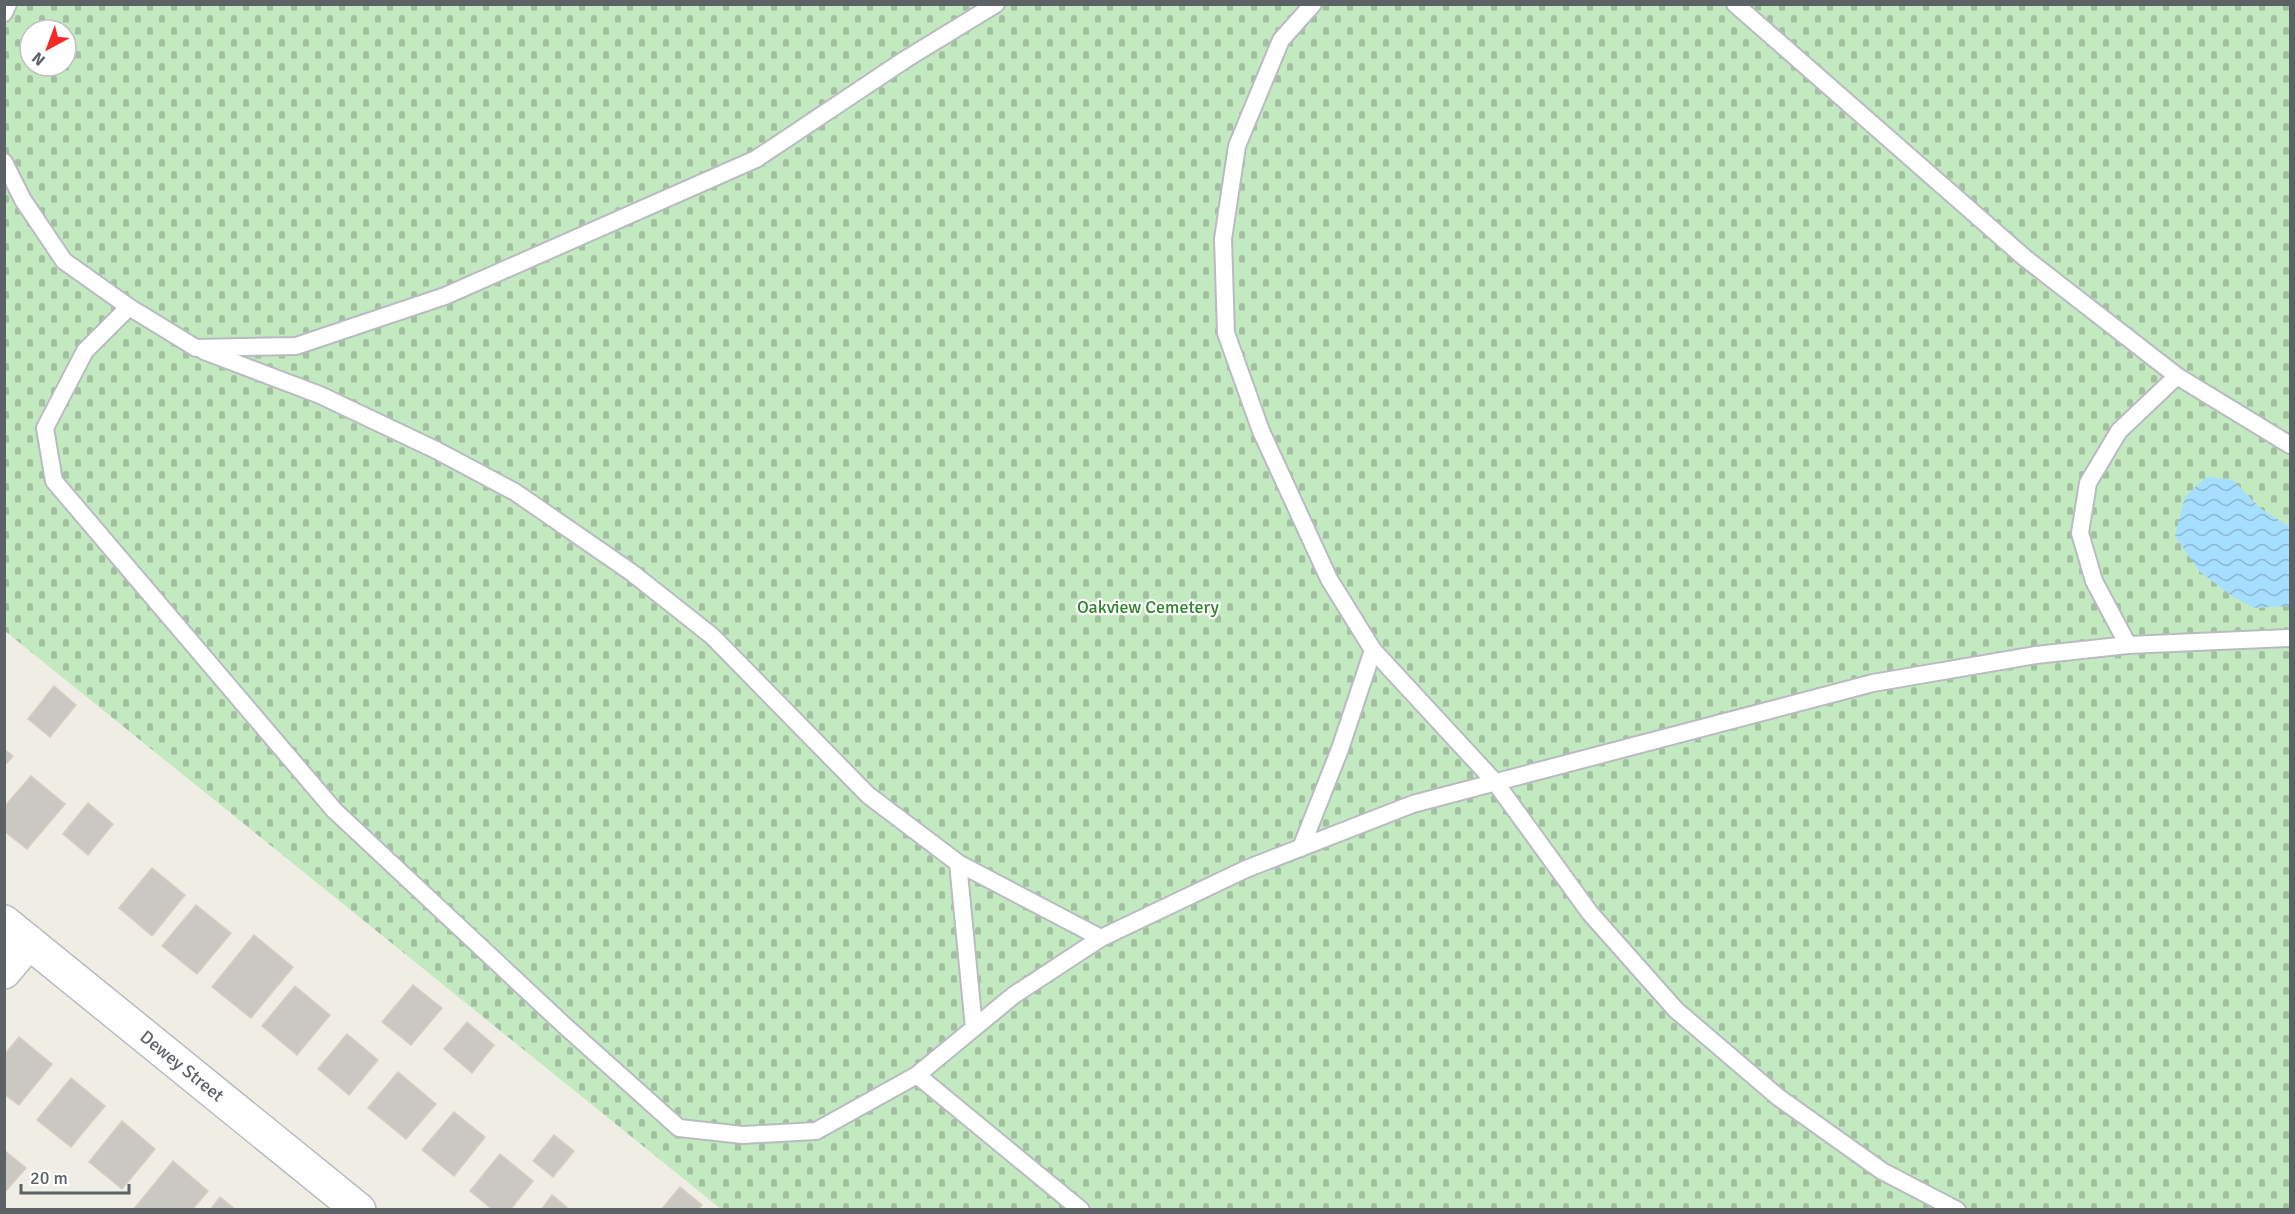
<svg xmlns="http://www.w3.org/2000/svg" width="2295" height="1214" viewBox="0 0 2295 1214" font-family="Signika,sans-serif">
<style>
.cemetery{fill:url(#cemetery-stones);fill-rule:evenodd}
.water{fill:url(#water-waves)}
.building{fill:#cbc7c2;stroke:#d5cec3;stroke-width:1.5}
.lines{fill:none;stroke-linecap:round;stroke-linejoin:round}
.lane-casing{stroke:#b8bbc0;stroke-width:20}
.street-casing{stroke:#b8bbc0;stroke-width:36}
.lane{stroke:#fff;stroke-width:16}
.street{stroke:#fff;stroke-width:33}
.labels{text-anchor:middle;stroke-width:4.5;stroke-linejoin:round;paint-order:stroke}
.park-label{font-size:18px;fill:#30832f;stroke:#fff}
.street-label{font-size:18px;fill:#5d6266;stroke:#fff}
</style>
<defs>
<pattern id="cemetery-stones" width="16" height="16" patternUnits="userSpaceOnUse" patternTransform="scale(1.5)"><rect width="16" height="16" fill="#c3e9c0"/><path d="M2 7V4a2 2 0 0 1 4 0v3zM10 15v-3a2 2 0 0 1 4 0v3z" fill="#a2c0a0"/></pattern>
<pattern id="water-waves" width="16" height="10" patternUnits="userSpaceOnUse" patternTransform="scale(1.5)"><rect width="16" height="10" fill="#a6deff"/><path d="M0 5q4-4 8 0t8 0" fill="none" stroke="#8ab7d2"/></pattern>
</defs>
<rect width="100%" height="100%" fill="#f0ede5"/>
<path class="cemetery" d="M4,5h2286v1204h-1569l-716,-578zM30,30h36v36h-36z"/>
<path class="water" d="M2206,477l27,3 27,28 30,19v79l-36,2 -22,-12 -32,-24 -25,-36 10,-39z"/>
<path class="building" d="M54,686l22,19 -26,32 -22,-18z
M4,749l9,7 -9,10z
M31,776l34,28 -38,45 -23,-18v-24z
M88,803l25,21 -25,31 -25,-21z
M152,868l33,27 -33,41 -33,-28z
M196,905l35,28 -34,41 -35,-28z
M254,935l39,32 -42,51 -39,-31z
M413,985l29,23 -31,37 -29,-23z
M295,986l35,29 -33,40 -35,-29z
M467,1022l27,23 -22,28 -28,-24z
M347,1034l31,26 -29,35 -31,-26z
M19,1037l33,27 -33,41 -15,-11v-39z
M398,1072l38,32 -30,35 -38,-31z
M71,1078l34,28 -34,41 -34,-27z
M454,1112l31,25 -31,39 -32,-26z
M122,1121l33,28 -33,40 -33,-27z
M554,1135l20,16 -21,26 -20,-16z
M4,1150l22,18 -22,25z
M500,1154l33,27 -23,29h-17l-23,-19z
M173,1161l35,30 -16,19h-59z
M680,1187l22,18 -4,5h-37z
M552,1195l18,15h-29z
M220,1197l16,13h-26z"/>
<g class="lines">
<defs>
<path id="lane" d="M1313,4l-32,36 -44,106 -14,93 3,94 35,98 68,148 44,71 122,132 95,131 86,97 102,87 104,74 75,39
M1735,4l290,254 152,118 113,69
M4,13l4,-9
M4,162l19,38 41,61 65,46 67,41 100,-2 149,-50 311,-137 150,-100 90,-55
M129,307l-44,44 -40,77 9,53 280,329 231,216 114,102 64,7 73,-4 101,-56 97,-80 87,-57 145,-69 167,-65 460,-121 163,-28 92,-10 162,-7
M204,351l116,44 116,55 79,42 116,80 81,64 156,159 90,68 143,75
M2128,645l-34,-64 -14,-48 8,-50 31,-52 58,-55
M1301,848l39,-99 33,-99
M958,863l16,165
M917,1075l164,135"/>
<path id="street" d="M4,922l355,288
M4,972l25,-30"/>
</defs>
<use href="#lane" class="lane-casing"/>
<use href="#street" class="street-casing"/>
<use href="#lane" class="lane"/>
<use href="#street" class="street"/>
</g>
<g class="labels">
<g class="park-label">
<text x="1148" y="613">Oakview Cemetery</text>
</g>
<g class="street-label">
<text transform="translate(182 1066) rotate(39)" y="6">Dewey Street</text>
</g>
</g>
<rect width="2295" height="1214" fill="none" stroke="#5d6266" stroke-width="12"/>
<g transform="translate(48 48) rotate(221)"><circle r="28" fill="#ffffff" stroke="#bec0c2" stroke-width="1.5"/>
<path d="M0-4.5L10 22L0 15L-10 22Z" fill="#f42927"/>
<text y="-9" font-size="16" font-weight="bold" text-anchor="middle" fill="#5d6266">N</text>
</g>
<path d="M21 1184v9h108v-9" fill="none" stroke="#5d6266" stroke-width="3"/>
<text x="30" y="1184" font-size="18" fill="#5d6266" stroke="#ffffff" stroke-width="4.5" paint-order="stroke">20 m</text>
</svg>
